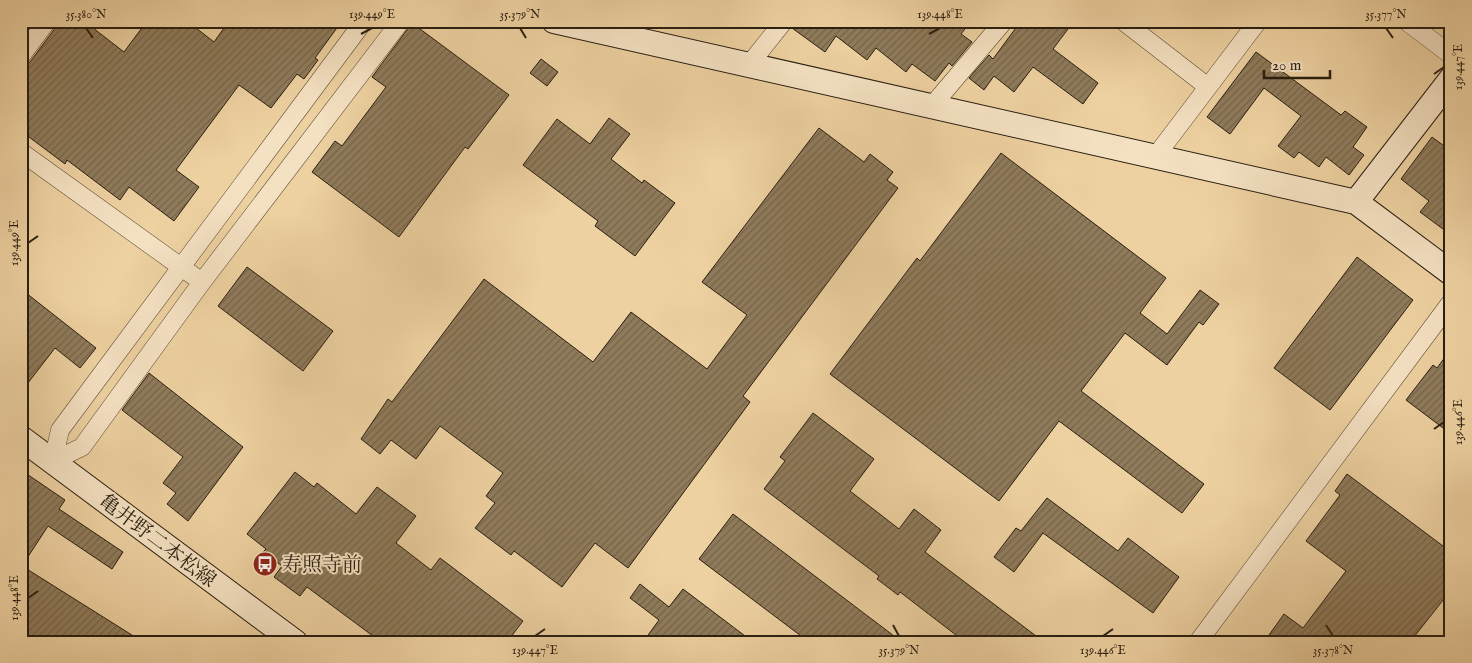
<svg xmlns="http://www.w3.org/2000/svg" width="1472" height="663" viewBox="0 0 1472 663" font-family="'IM FELL English','Noto Serif JP',serif">
<style>
.building{fill:url(#building-hatch);stroke:#291e10}
.lines{fill:none;stroke-linecap:round;stroke-linejoin:round}
.street-casing{stroke:#5a4b34;stroke-width:19}
.secondary-casing{stroke:#291e10;stroke-width:26}
.street{stroke:#f4e1c2;stroke-width:18}
.secondary{stroke:#f4e1c2;stroke-width:24}
.ticks{fill:none;stroke:#291e10;stroke-width:2}
.labels{text-anchor:middle;stroke-width:4;stroke-linejoin:round;paint-order:stroke}
.street-label{font-size:20px;fill:#291e10;stroke:#f4e1c2}
.poi-label{font-size:20px;fill:#291e10;stroke:#f4e1c2;text-anchor:start}
.neatline{fill:none;stroke:#291e10;stroke-width:2}
.ticks-label{font-size:12px;text-anchor:middle;fill:#291e10}
</style>
<defs>
<pattern id="building-hatch" width="6" height="6" patternUnits="userSpaceOnUse" patternTransform="scale(1.25)"><rect width="6" height="6" fill="#8f7b5b"/><path d="M-1 1l2-2M0 6l6-6M5 7l2-2" fill="none" stroke="#75644a"/></pattern>
</defs>
<rect width="100%" height="100%" fill="#eed1a1"/>
<filter id="stains"><feTurbulence type="fractalNoise" baseFrequency=".004" numOctaves="4"/><feColorMatrix values="0 0 0 0 .2 0 0 0 0 .09 0 0 0 0 .02 0 0 0 .5 -.17"/></filter>
<radialGradient id="worn" r=".72"><stop offset=".6" stop-color="#630" stop-opacity="0"/><stop offset="1" stop-color="#630" stop-opacity=".3"/></radialGradient>
<path class="building" d="M21,21h13l-13,17z
M57,21h27l40,31 23,-31h40l27,21 15,-21h113l-27,37 3,2 -14,19 -7,-5 -26,34 -32,-23 -63,85 23,17 -25,34 -45,-34 -9,13 -53,-40 -2,4 -44,-33v-65l9,-4 26,-35z
M794,21h177l-10,13 11,8 -20,24 -3,-3 -14,18 -23,-17 -6,8 -30,-24 -9,12 -31,-24 -11,16 -33,-24z
M1021,21h53l-21,28 45,34 -15,21 -50,-37 -19,25 -20,-16 -10,14 -15,-12 20,-23 4,4z
M412,23l97,72 -41,54 -3,-2 -66,90 -87,-65 23,-31 7,5 44,-59 -14,-10z
M1256,52l85,63 4,-4 22,16 -14,20 11,8 -15,20 -23,-18 -7,10 -20,-15 -5,6 -16,-12 23,-30 -37,-28 -34,46 -23,-17z
M541,59l17,13 -11,14 -17,-13z
M609,118l21,16 -19,25 31,24 2,-3 31,23 -40,53 -40,-30 3,-5 -75,-56 34,-46 33,25z
M819,128l45,34 6,-8 23,18 -6,8 11,8 -155,208 7,6 -122,166 -33,-25 -33,44 -48,-36 -3,4 -36,-27 20,-25 -9,-7 17,-23 -63,-47 -24,33 -25,-19 -11,14 -19,-15 27,-40 4,3 92,-123 109,83 38,-50 76,57 40,-54 -45,-33z
M1432,137l19,14v84l-31,-23 9,-11 -28,-22z
M1001,153l165,125 -26,35 27,21 33,-44 19,14 -16,21 -4,-3 -32,43 -42,-32 -44,58 123,93 -22,29 -123,-92 -60,80 -169,-127 87,-116 3,3z
M1357,257l56,43 -83,110 -56,-42z
M247,267l86,64 -30,40 -85,-65z
M21,289l75,59 -16,20 -25,-20 -34,44z
M1451,349v85l-45,-34 27,-35 4,3z
M149,373l94,74 -55,74 -21,-17 9,-11 -13,-10 20,-26 -61,-47z
M813,413l61,46 -24,32 49,38 15,-20 27,21 -16,22 119,90h-79l-65,-50 -2,3 -21,-16 2,-3 -115,-87 21,-28 -5,-4z
M21,470l44,30 -6,9 64,43 -11,17 -64,-43 -26,40 121,76h-122z
M295,472l19,15 3,-4 39,31 21,-27 39,29 -20,27 35,27 9,-12 83,63 -16,21h-126l-74,-55 -7,9 -26,-19 8,-11 -19,-14 3,-3 -19,-15z
M1347,474l104,78v38l-41,52h-146l20,-28 19,14 43,-57 -40,-30 34,-46 -5,-4z
M1047,498l71,53 10,-13 51,39 -26,36 -110,-80 -29,39 -20,-15 22,-29 5,3z
M733,514l169,128h-93l-110,-83z
M640,584l29,23 14,-18 70,53h-110l16,-22 -29,-22z"/>
<g class="lines">
<defs>
<path id="street" d="M1123,21l85,66
M1406,21l45,34
M21,56l26,-35
M748,66l36,-45
M931,107l73,-86
M21,152l181,130
M1155,157l103,-136
M53,461l29,-14 120,-165 195,-256 1,-5
M53,461l7,-31 304,-409
M1198,642l253,-340"/>
<path id="secondary" d="M554,21l802,181 95,71
M1356,202l95,-123
M21,438l274,204"/>
</defs>
<use href="#street" class="street-casing"/>
<use href="#secondary" class="secondary-casing"/>
<use href="#street" class="street"/>
<use href="#secondary" class="secondary"/>
</g>
<path class="ticks" d="M86,28l7,10M520,28l6,10M1386,28l7,10M361,34l11,-6M929,34l11,-6M1434,74l10,-7M28,243l10,-7M1434,429l10,-7M28,598l10,-7M893,625l6,11M1326,625l7,11M535,636l10,-7M1103,636l10,-7"/>
<defs>
<symbol id="bus-disc" viewBox="-11 -11 22 22"><circle r="9.5" fill="#8f2418" stroke="#f4e1c2"/><path d="M-5-6H5V4H4V6H2V4H-2V6H-4V4H-5ZM-3.5-4V0h7V-4ZM-3.5 1.2v1.5H-2V1.2ZM2 1.2v1.5H3.5V1.2Z" fill="#fff"/></symbol>
</defs>
<g fill-rule="evenodd">
<use href="#bus-disc" x="251" y="550" width="28" height="28"/>
</g>
<g class="labels">
<g class="street-label">
<text transform="translate(158 540) rotate(37)" y="7">亀井野二本松線</text>
</g>
<g class="poi-label">
<text x="282" y="571">寿照寺前</text>
</g>
</g>
<rect width="1472" height="663" fill="none" stroke="#eed1a1" stroke-width="55"/>
<path d="M1264 70v8h66v-8" fill="none" stroke="#291e10" stroke-width="2.5"/>
<text x="1272" y="70" font-size="15" fill="#291e10" stroke="#f4e1c2" stroke-width="4" paint-order="stroke">20 m</text>
<rect x="28" y="28" width="1416" height="608" class="neatline"/>
<g class="ticks-label">
<text x="86" y="18">35.380°N</text>
<text x="372" y="18">139.449°E</text>
<text x="520" y="18">35.379°N</text>
<text x="940" y="18">139.448°E</text>
<text x="1386" y="18">35.377°N</text>
<text transform="translate(1458 67) rotate(-90)" y="4">139.447°E</text>
<text transform="translate(14 243) rotate(-90)" y="4">139.449°E</text>
<text transform="translate(1458 422) rotate(-90)" y="4">139.446°E</text>
<text transform="translate(14 598) rotate(-90)" y="4">139.448°E</text>
<text x="535" y="654">139.447°E</text>
<text x="899" y="654">35.379°N</text>
<text x="1103" y="654">139.446°E</text>
<text x="1333" y="654">35.378°N</text>
</g>
<rect width="100%" height="100%" filter="url(#stains)"/>
<rect width="100%" height="100%" fill="url(#worn)"/>
</svg>
